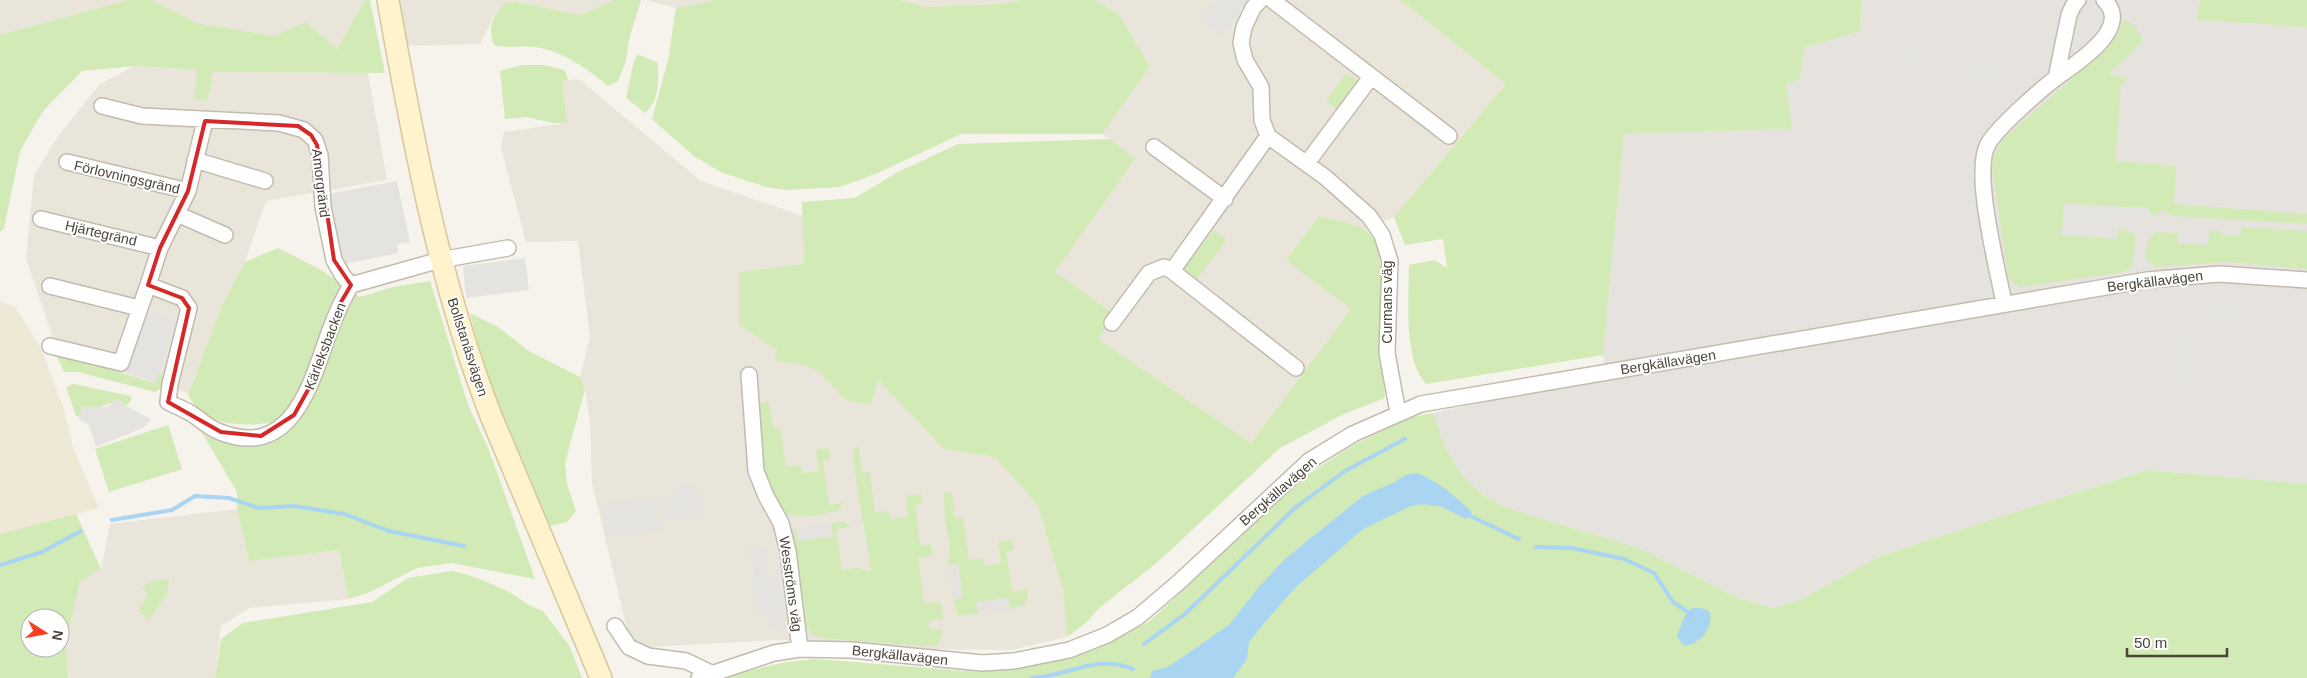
<svg xmlns="http://www.w3.org/2000/svg" width="2307" height="678" viewBox="0 0 2307 678" font-family="Helvetica,sans-serif">
<style>
.residential{fill:#eae5da}
.industrial{fill:#e6e2dd}
.education{fill:#efe8d6}
.green{fill:#d2eab5;fill-rule:evenodd}
.parking{fill:#e5e3e0}
.water{fill:#a9d4f2}
.lines{fill:none;stroke-linecap:round;stroke-linejoin:round}
.stream{stroke:#a9d4f2;stroke-width:4}
.street-casing{stroke:#c2bbae;stroke-width:18}
.secondary-casing{stroke:#d6c79b;stroke-width:24}
.street{stroke:#fff;stroke-width:15}
.secondary{stroke:#fff3cd;stroke-width:21}
.marked{fill:none;stroke:#d62828;stroke-width:4;stroke-linejoin:round}
.labels{text-anchor:middle;stroke-width:4;stroke-linejoin:round;paint-order:stroke}
.street-label{font-size:14px;fill:#4b4439;stroke:#fff}
</style>
<rect width="100%" height="100%" fill="#f6f3ec"/>
<path class="residential" d="M0,0h128l-128,35z
M151,0h214l-28,49 -31,-27 -31,14 -78,-13z
M397,0h217l-33,15 -65,-13 -10,1 -12,13 -14,28 -75,2z
M646,0h69l-39,8z
M900,0h120l-21,4 -73,3z
M1095,0h305l106,84 -112,133 -30,12 -45,-13 -33,43 65,50 -100,134 -153,-104 -43,-67 80,-113 -33,-25 48,-67 -31,-53z
M134,66l63,4 -3,29 14,2 5,-29 155,1 19,107 -121,21 -21,61 -26,51 -31,82 -2,-3 -128,-39 -32,-95 8,-83 24,-39 42,-52z
M579,79l122,102 102,35 1,48 55,96 85,89 51,8 43,48 25,86 4,46 -56,13 -80,-1 -97,-8 -58,-1 -127,7 -19,-6 -38,-157 -2,-62 -5,-33 -5,-12 10,-40 -12,-96 -52,1 -25,-94 3,-16 62,-9 -4,-42z
M237,509l12,52 90,-11 10,49 -100,9 -28,18 -6,52h-147l-2,-34 14,-63 21,-12 9,-45z"/>
<path class="industrial" d="M1862,0h338l-4,20 111,7v457l-160,-14 -265,85 -82,45 -27,8 -36,-10 -95,-49 -135,-41 -24,-13 -22,-21 -17,-30 -11,-31 173,-37 -3,-21 21,-221 167,-5 -5,-46 14,-3 4,-32 56,-17z"/>
<path class="education" d="M0,301l15,6 26,41 24,64 8,35 26,61 -99,26z"/>
<path class="green" d="M128,0h23l46,23 77,13 32,-14 31,27 28,-49h5l15,73 -172,-1 -5,29 -14,-2 3,-29 -63,-4 -52,5 -39,40 -23,40 -16,77 -4,4v-197z
M614,0h27l-12,39 -3,22 -8,20 -10,5c-21,-17 -45,-35 -72,-39 -14,-2 -28,2 -42,-2 -7,-19 -1,-28 11,-42l11,-1 65,13z
M715,0h185l26,7 73,-3 21,-4h75l24,14 31,53 -48,67h-141l-83,39 -38,14 -53,3 -21,-3 -43,-14 -28,-16 -43,-38 16,-59 8,-52z
M1400,0h462l-2,31 -56,17 -4,32 -14,3 6,46 -168,5 -21,221 -177,29c-23,-26 -17,-86 -17,-119l25,-5 13,8 -4,-29 -38,6 -11,-28 112,-133z
M2200,0h107v27l-111,-7z
M2124,19l11,8 7,11 -3,7 -31,30 18,2v7h-5l-6,77 61,5 -2,38 133,10v10l-134,-8 -14,-7 -1,6 -9,-1v-5l-85,-5 -2,31 55,4 1,-10 15,4 2,5 -3,29 -8,5 -104,15 -9,-6 -3,-5 -16,-110 2,-10 9,-17 106,-93 9,-11z
M638,54l20,9c0,19 2,37 -13,50l-19,-15 8,-37z
M522,65h22l21,5 3,10 -6,1 5,42h-14l-26,-6 -22,2 -5,-48z
M1346,73l13,9 -20,28 -13,-9z
M1110,139l25,20 -80,113 59,42 -16,25 153,104 100,-134 -65,-49 33,-44c12,4 35,7 45,13 28,17 14,88 15,115 1,18 5,36 6,54l-41,16 -64,34 -120,112 -62,49 -10,12 -21,16 -4,-46 -25,-86 -43,-48 -51,-8 -66,-69 -7,25 -25,-5 -29,-30 -17,-6 -25,-3 2,-11 -38,-25v-53l65,-8 -2,-62 53,-4 41,-25 62,-29z
M2242,227l65,4v38l-79,-7 -73,5 -9,-8c0,-12 0,-19 9,-27l24,1 -1,10 30,2 1,-14h12v4l19,1z
M1214,230l13,10 -32,41 -13,-10z
M278,248l43,22 39,27 33,-10 37,-6 38,124 21,45 46,129 -84,-16 -34,5 -47,24 -21,7 -10,-49 -90,11 -12,-52v-17l-36,-61 8,6 30,7 56,-24c-32,3 -68,12 -95,-9 -5,-4 -9,-11 -12,-16l33,-87 24,-46z
M470,313l28,14 31,24 51,26 5,12 -20,74 2,21 9,27 -9,11 -16,4c-15,-19 -23,-44 -32,-67 -19,-48 -37,-96 -49,-146z
M56,355l67,13 -1,5 32,10 5,-9 5,2 -1,11 -8,5 -77,-20h-14z
M73,384l58,12v4l-5,6 -8,-7c-14,9 -25,8 -39,17h-3l-9,-26v-3z
M769,401l4,27 7,-1 6,40 15,-2 1,8 17,-2 -3,-21 13,-2 2,10 -8,2 6,45 15,-2 -7,8c-21,3 -52,15 -64,-10 -5,-11 -4,-24 -11,-34l-5,-64z
M1433,413l11,31 17,30 22,21 24,13 135,41 95,49 36,10 27,-8 82,-45 265,-85 160,14v194h-1582l18,-6 39,-9 33,-4 164,13 81,-12 43,-16 46,-22 155,-145 49,-32 59,-28z
M168,425l14,44 -73,23 -14,-43z
M859,447l3,26 8,-1 5,40 14,-1 1,8 18,-2 -2,-21 16,-2 1,9 -8,2 5,40 11,-1 2,12 -15,2 6,45 17,-1 2,17 -14,2 2,9 11,-1 1,5 -6,12h-15l-100,-8 -10,-3 -7,-10 -17,-96h8l2,12 35,-5 -2,-12 10,-3 5,1 4,5 -14,2 6,41 13,-2 16,3c-5,-42 -16,-81 -18,-123z
M952,492l3,26 8,-1 6,43 14,-2 1,8 17,-3 -3,-21 14,-2 2,10 -8,1 6,40 15,-2 1,8 -4,8 -14,4 -2,-11 -31,4 1,11 -16,3 -5,-2 -4,-15 9,-1 -4,-34 -10,1 2,-20 -5,-25 -1,-27z
M76,514l25,55 -21,12 -14,63 2,34h-68v-144zM30,618h30v30h-30z
M451,571c19,3 39,12 56,20 12,6 23,17 35,19l27,35 13,33h-367l6,-39 22,-16 129,-21 36,-24z
M169,579l-2,15 -17,26 -12,-9 10,-16 -6,-8 12,-6z"/>
<path class="parking" d="M1215,0h32l-25,36 -21,-15z
M2031,15l10,2 -6,35 -10,-1z
M1924,52l2,11 -48,8 -1,-11z
M1930,53l86,23 -3,10 -85,-23z
M397,181l13,61 -13,2 1,9 -58,12 -17,-70z
M2064,204l85,4v11l-31,-1 -1,21 -55,-4z
M2179,233l30,2 -1,10 -30,-2z
M525,258l4,32 -63,8 -3,-32z
M2203,307l58,8 -1,10 -58,-8z
M145,311l32,10 -22,61 -31,-11z
M2097,312l7,40 -9,1 -7,-40z
M2185,317l10,2 -10,64 -10,-2z
M2210,332l28,4 -1,10 -29,-4z
M118,399l8,7 25,13 -8,9 -47,19 -7,-22 -11,-6 4,-12h25z
M696,485l5,33 -33,4 -3,-25 12,-1 -1,-9z
M657,497l4,33 -55,7 -4,-33z
M831,524l2,12 -35,5 -2,-12z
M765,546l4,31 10,-1 7,52 -16,2 -2,-16 -9,1 -9,-67z
M958,563l5,35 -10,1 -5,-34z
M1009,598l1,11 -32,4 -2,-11z"/>
<path class="water" d="M1417,473c22,9 38,23 55,39l-6,7 -24,-12 -18,-3 -13,2 -48,23 -66,57 -26,29 -22,27 -2,17 -14,19h-83l2,-7 16,-4 61,-42 29,-37 27,-29 78,-63 32,-14 11,-7z
M1692,608h10l8,4c3,16 -10,34 -27,33l-6,-9 8,-21z"/>
<g class="lines">
<path class="stream" d="M1466,514l53,25
M112,520l60,-10 23,-14 34,2 30,10 35,-2 50,8 45,17 75,15
M1536,547l36,1 52,11 30,14 19,29 15,10
M0,565l42,-13 39,-21
M1144,644l41,-30 110,-106 50,-37 60,-32
M1032,678c38,-2 62,-24 101,-9"/>
<defs>
<path id="street" d="M1260,0l-7,8 -9,19 -3,16 4,17 16,27 1,33 6,16 57,41 44,39 13,19 8,26 -3,92 11,60
M1272,0l177,136
M2056,78l13,-63 4,-9 5,-6
M102,106l40,10 137,7 25,7 11,10 5,15 3,52 11,53 9,16 8,9
M205,121l-17,70 -28,57 -12,37 34,13 7,10 -19,76 -2,18c7,4 16,7 24,12 9,6 17,14 28,18 74,29 92,-53 110,-102 6,-16 13,-31 21,-45l89,-25 68,-12
M1268,136l-96,135 124,97
M1154,147l71,52
M195,160l70,21
M67,162l121,29
M1307,163l64,-86
M177,214l48,21
M41,219l119,29
M50,286l89,22
M2004,304c-6,-35 -32,-131 -16,-160 9,-16 52,-54 68,-66 19,-14 78,-50 48,-78
M1112,323l37,-50 15,-6 8,4
M50,346l71,17 27,-78
M749,375l7,96 10,25 15,27 7,28 12,98
M615,626l14,21 19,9 38,5 25,12
M699,678l75,-25 26,-4 52,1 130,13 32,-2 55,-11 38,-15 31,-18 41,-35 130,-121 44,-27 68,-30 726,-124 72,-6 88,6"/>
<path id="secondary" d="M388,0c25,141 51,282 103,416l110,262"/>
</defs>
<use href="#street" class="street-casing"/>
<use href="#secondary" class="secondary-casing"/>
<use href="#street" class="street"/>
<use href="#secondary" class="secondary"/>
</g>
<path class="marked" d="M205,121l93,5 13,9 6,10 17,115 17,25 -10,17 -27,77 -20,36 -33,21 -40,-4 -53,-30 21,-94 -7,-10 -34,-13 12,-37 28,-57z"/>
<g class="labels">
<g class="street-label">
<text transform="translate(127 177) rotate(13)" y="5">Förlovningsgränd</text>
<text transform="translate(321 183) rotate(83)" y="5">Amorgränd</text>
<text transform="translate(101 233) rotate(13)" y="5">Hjärtegränd</text>
<text transform="translate(2155 281) rotate(-7)" y="5">Bergkällavägen</text>
<text transform="translate(1387 302) rotate(-90)" y="5">Curmans väg</text>
<text transform="translate(325 346) rotate(-69)" y="5">Kärleksbacken</text>
<text transform="translate(468 347) rotate(72)" y="5">Bollstanäsvägen</text>
<text transform="translate(1668 362) rotate(-9)" y="5">Bergkällavägen</text>
<text transform="translate(1278 491) rotate(-41)" y="5">Bergkällavägen</text>
<text transform="translate(791 584) rotate(82)" y="5">Wesströms väg</text>
<text transform="translate(900 655) rotate(6)" y="5">Bergkällavägen</text>
</g>
</g>
<g transform="translate(45 633) rotate(101)"><circle r="24" fill="#ffffff" stroke="#b7b4b0"/>
<path d="M0-4L9 19L0 12L-9 19Z" fill="#fc3f1d"/>
<text y="-8" font-size="14" font-weight="bold" text-anchor="middle" fill="#4b4439">N</text>
</g>
<path d="M2127 648v8h100v-8" fill="none" stroke="#4b4439" stroke-width="2.5"/>
<text x="2134" y="648" font-size="15" fill="#4b4439" stroke="#ffffff" stroke-width="4" paint-order="stroke">50 m</text>
</svg>
